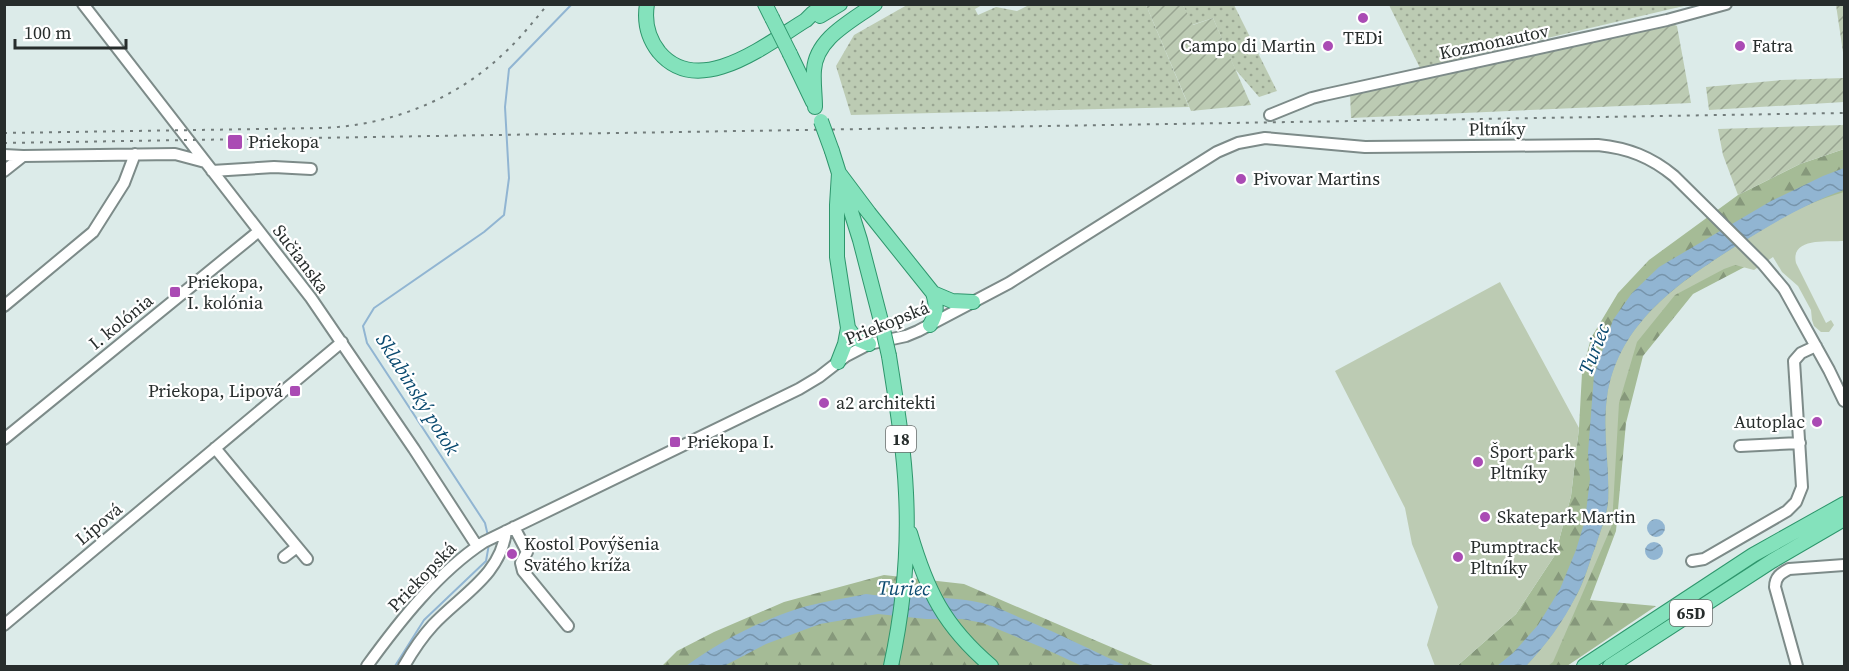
<svg xmlns="http://www.w3.org/2000/svg" width="1849" height="671" viewBox="0 0 1849 671" font-family="'Source Serif 4',serif">
<style>
.grass{fill:url(#grass-dots)}
.forest{fill:url(#forest-firs)}
.park{fill:#bccbb3}
.garden{fill:url(#garden-furrows)}
.water{fill:url(#water-waves)}
.lines{fill:none;stroke-linecap:round;stroke-linejoin:round}
.stream{stroke:#91b5d2;stroke-width:2}
.minor-casing{stroke:#7d8b89;stroke-width:14}
.major-casing{stroke:#2e966c;stroke-width:16}
.minor{stroke:#fff;stroke-width:10}
.major{stroke:#84e2bc;stroke-width:14}
.rail{stroke:#727c7b;stroke-width:2;stroke-dasharray:3 6;stroke-linecap:butt}
.major-bridge-casing{stroke:#2e966c;stroke-width:16;stroke-linecap:butt}
.major-bridge{stroke:#84e2bc;stroke-width:14}
.poi-dot{fill:#aa4bb4;stroke:#fff;stroke-width:2}
.labels{text-anchor:middle;stroke-width:4.5;stroke-linejoin:round;paint-order:stroke}
.shield{fill:#fff;stroke:#686c6b;stroke-width:1.5}
.shield-label{font-size:16px;font-weight:bold;fill:#272d2c}
.poi-label{font-size:18px;fill:#272d2c;stroke:#fff;text-anchor:start}
.street-label{font-size:18px;fill:#272d2c;stroke:#fff}
.water-label{font-size:20px;font-style:italic;fill:#0a4a6f;stroke:#fff}
</style>
<defs>
<pattern id="grass-dots" width="8" height="8" patternUnits="userSpaceOnUse" patternTransform="scale(1.5)"><rect width="8" height="8" fill="#bccbb3"/><path d="M2 2h.1M6 6h.1" fill="none" stroke="#99a592" stroke-width="1.8" stroke-linecap="round"/></pattern>
<pattern id="forest-firs" width="22" height="20" patternUnits="userSpaceOnUse" patternTransform="scale(1.5)"><rect width="22" height="20" fill="#a5bb96"/><path d="M5 1l3.5 6h-7zM16 11l3.5 6h-7z" fill="#86987b"/></pattern>
<pattern id="garden-furrows" width="10" height="10" patternUnits="userSpaceOnUse" patternTransform="scale(1.5)"><rect width="10" height="10" fill="#bccbb3"/><path d="M-1 1l2-2M0 10L10 0M9 11l2-2" fill="none" stroke="#99a592"/></pattern>
<pattern id="water-waves" width="16" height="10" patternUnits="userSpaceOnUse" patternTransform="scale(1.5)"><rect width="16" height="10" fill="#91b5d2"/><path d="M0 5q4-4 8 0t8 0" fill="none" stroke="#7694ab"/></pattern>
</defs>
<rect width="100%" height="100%" fill="#dcebe9"/>
<path class="grass" d="M907,5h75l-7,4 3,6 18,-8 21,4 12,-6h117l43,102 -338,8 -15,-49 18,-31z
M1183,5h51l43,86 -18,6 -24,-28 -22,-51 -21,7z
M1389,5h299l-268,63z"/>
<path class="forest" d="M1844,149v74l-65,26 -86,45 -50,62 -17,67 -10,108 -26,69 66,6 -89,60h-110l59,-52 39,-59 16,-59 8,-68 3,-55 9,-35 27,-45 31,-33 89,-65 62,-31z
M884,575l80,9 191,82h-493l15,-15 37,-19 70,-30z"/>
<path class="park" d="M1844,192v49c-16,1 -54,-4 -48,22l30,60 5,-3 3,5 -5,7h-8l-7,-6 -2,-6 -1,-10 -13,-24 -16,-14 -9,-15 -19,13 -19,-5 -11,4 -49,26 -38,47 -18,61 -7,122 -59,137 -5,4h-22c20,-21 36,-44 50,-70 9,-15 13,-34 20,-51 4,-13 11,-29 12,-43 2,-35 -6,-70 -1,-105 10,-74 74,-116 132,-153 37,-23 63,-40 105,-52z
M1500,282l79,146 -8,68 -16,59 -39,59 -59,52h-22l-8,-21 11,-38 -26,-63 -7,-36 -70,-137z"/>
<path class="garden" d="M1146,5h37l10,20 20,-7 38,87 -60,6z
M1836,5h8v54z
M1669,22l8,4 14,77 -340,15 -1,-25z
M1844,78v24l-135,8 -3,-23 76,-7z
M1844,125v24l-44,15 -62,31 -15,-40 -5,-26z"/>
<path class="water" d="M1844,168v22c-39,14 -69,32 -105,54 -58,37 -121,78 -132,153 -5,35 3,69 1,104 -1,14 -8,31 -12,44 -7,17 -11,35 -20,51 -13,26 -30,49 -50,70h-29l16,-13 25,-28 22,-36 16,-39 9,-30 5,-41 -2,-26 6,-78 19,-55 19,-27 27,-26 112,-66 52,-25z
M1647 528a9 9 0 1 1 18 0a9 9 0 1 1-18 0Z
M1645 551a9 9 0 1 1 18 0a9 9 0 1 1-18 0Z
M866,594c42,6 85,-1 127,12 11,4 22,10 33,14 34,14 67,31 100,46h-44l-41,-19 -58,-24 -21,-4h-36l-48,-5 -58,10 -54,20 -42,22h-38c34,-25 71,-44 111,-57 22,-7 46,-10 69,-15z"/>
<g class="lines">
<path class="stream" d="M488,536l-3,-13 -118,-180 -4,-17 11,-18 110,-76 20,-17 5,-37 -4,-71 4,-38 63,-65
M395,666l29,-46 62,-59 3,-17"/>
<defs>
<path id="minor" d="M83,4l228,294 103,151 63,97
M1270,115l42,-17 12,-3 343,-75 59,-16
M4,155l19,1
M4,171l19,-15 152,-2 30,8
M212,171l62,-4 37,2
M4,306l89,-74 31,-49 11,-29
M4,439l255,-208
M1740,446l60,-3
M215,448l92,111
M514,527l13,25 -6,11 2,8 45,55
M284,557l13,-10
M1692,561l12,-2 83,-48 9,-9 6,-15 -8,-126 7,-8 15,-7
M4,625l338,-283
M367,666c32,-44 71,-94 117,-124l315,-153 20,-12 27,-21 23,-12 37,-8 12,-5 91,-48 208,-131 21,-9 27,-5 100,9 233,-2c30,3 53,12 76,31l89,88 21,25 45,81 15,31
M404,666c8,-14 18,-29 29,-41 28,-30 68,-50 73,-94
M1797,666l-22,-79c0,-10 6,-14 14,-18l55,-4"/>
<path id="major" d="M647,4c-3,18 1,34 12,48 40,48 109,-9 147,-32l7,-7 13,-9
M765,4l7,14
M820,16l20,-12
M790,54l23,48
M815,107c0,-12 -2,-25 -1,-37 2,-32 38,-49 61,-66
M832,151l28,89 22,85
M839,173l30,40 64,80c4,13 4,20 -3,32
M933,293l19,8 21,1
M848,328l7,10 14,6
M889,356c7,45 15,91 17,137 3,58 -3,117 -15,173
M838,362l7,-18 3,-16 -11,-71v-52l2,-32
M910,533c17,58 34,93 81,133
M1584,666l169,-111 91,-51
M1610,666l162,-105 72,-42"/>
</defs>
<use href="#minor" class="minor-casing"/>
<use href="#major" class="major-casing"/>
<use href="#minor" class="minor"/>
<use href="#major" class="major"/>
<path class="rail" d="M4,133l320,-5c65,-3 129,-27 177,-72 18,-16 32,-34 47,-52
M4,143l1840,-30"/>
<defs>
<path id="major-bridge" d="M772,18l18,36
M821,121l11,30
M882,325l7,31"/>
</defs>
<use href="#major-bridge" class="major-bridge-casing"/>
<use href="#major-bridge" class="major-bridge"/>
</g>
<g class="poi-dot">
<circle cx="1363" cy="18" r="6"/>
<circle cx="1328" cy="46" r="6"/>
<circle cx="1740" cy="46" r="6"/>
<rect x="227" y="134" width="16" height="16" rx="3"/>
<circle cx="1241" cy="179" r="6"/>
<rect x="169" y="286" width="12" height="12" rx="3"/>
<rect x="289" y="385" width="12" height="12" rx="3"/>
<circle cx="824" cy="403" r="6"/>
<circle cx="1817" cy="422" r="6"/>
<rect x="669" y="436" width="12" height="12" rx="3"/>
<circle cx="1478" cy="462" r="6"/>
<circle cx="1485" cy="517" r="6"/>
<circle cx="512" cy="554" r="6"/>
<circle cx="1458" cy="557" r="6"/>
</g>
<g class="labels">
<g class="shield">
<rect x="886" y="426" width="30" height="26" rx="4.5"/>
<rect x="1670" y="600" width="42" height="26" rx="4.5"/>
</g>
<g class="shield-label">
<text x="901" y="445">18</text>
<text x="1691" y="619">65D</text>
</g>
<g class="poi-label">
<text x="1363" y="44" text-anchor="middle">TEDi</text>
<text x="1316" y="52" text-anchor="end">Campo di Martin</text>
<text x="1752" y="52">Fatra</text>
<text x="248" y="148">Priekopa</text>
<text x="1253" y="185">Pivovar Martins</text>
<text x="187" y="288">Priekopa,<tspan x="187" dy="21">I. kolónia</tspan></text>
<text x="283" y="397" text-anchor="end">Priekopa, Lipová</text>
<text x="836" y="409">a2 architekti</text>
<text x="1805" y="428" text-anchor="end">Autoplac</text>
<text x="687" y="448">Priekopa I.</text>
<text x="1490" y="458">Šport park<tspan x="1490" dy="21">Pltníky</tspan></text>
<text x="1497" y="523">Skatepark Martin</text>
<text x="524" y="550">Kostol Povýšenia<tspan x="524" dy="21">Svätého kríža</tspan></text>
<text x="1470" y="553">Pumptrack<tspan x="1470" dy="21">Pltníky</tspan></text>
</g>
<g class="street-label">
<text transform="translate(1494 42) rotate(-12)" y="6">Kozmonautov</text>
<text transform="translate(1497 129) rotate(-1)" y="6">Pltníky</text>
<text transform="translate(301 259) rotate(53)" y="6">Sučianska</text>
<text transform="translate(121 322) rotate(-39)" y="6">I. kolónia</text>
<text transform="translate(887 323) rotate(-22)" y="6">Priekopská</text>
<text transform="translate(99 524) rotate(-40)" y="6">Lipová</text>
<text transform="translate(422 577) rotate(-46)" y="6">Priekopská</text>
</g>
<g class="water-label">
<text transform="translate(1594 349) rotate(-69)" y="7">Turiec</text>
<text transform="translate(418 394) rotate(58)" y="7">Sklabinský potok</text>
<text transform="translate(904 588) rotate(1)" y="7">Turiec</text>
</g>
</g>
<rect width="1849" height="671" fill="none" stroke="#272d2c" stroke-width="12"/>
<path d="M15 39v9h111v-9" fill="none" stroke="#272d2c" stroke-width="3"/>
<text x="24" y="39" font-size="18" fill="#272d2c" stroke="#ffffff" stroke-width="4.5" paint-order="stroke">100 m</text>
</svg>
